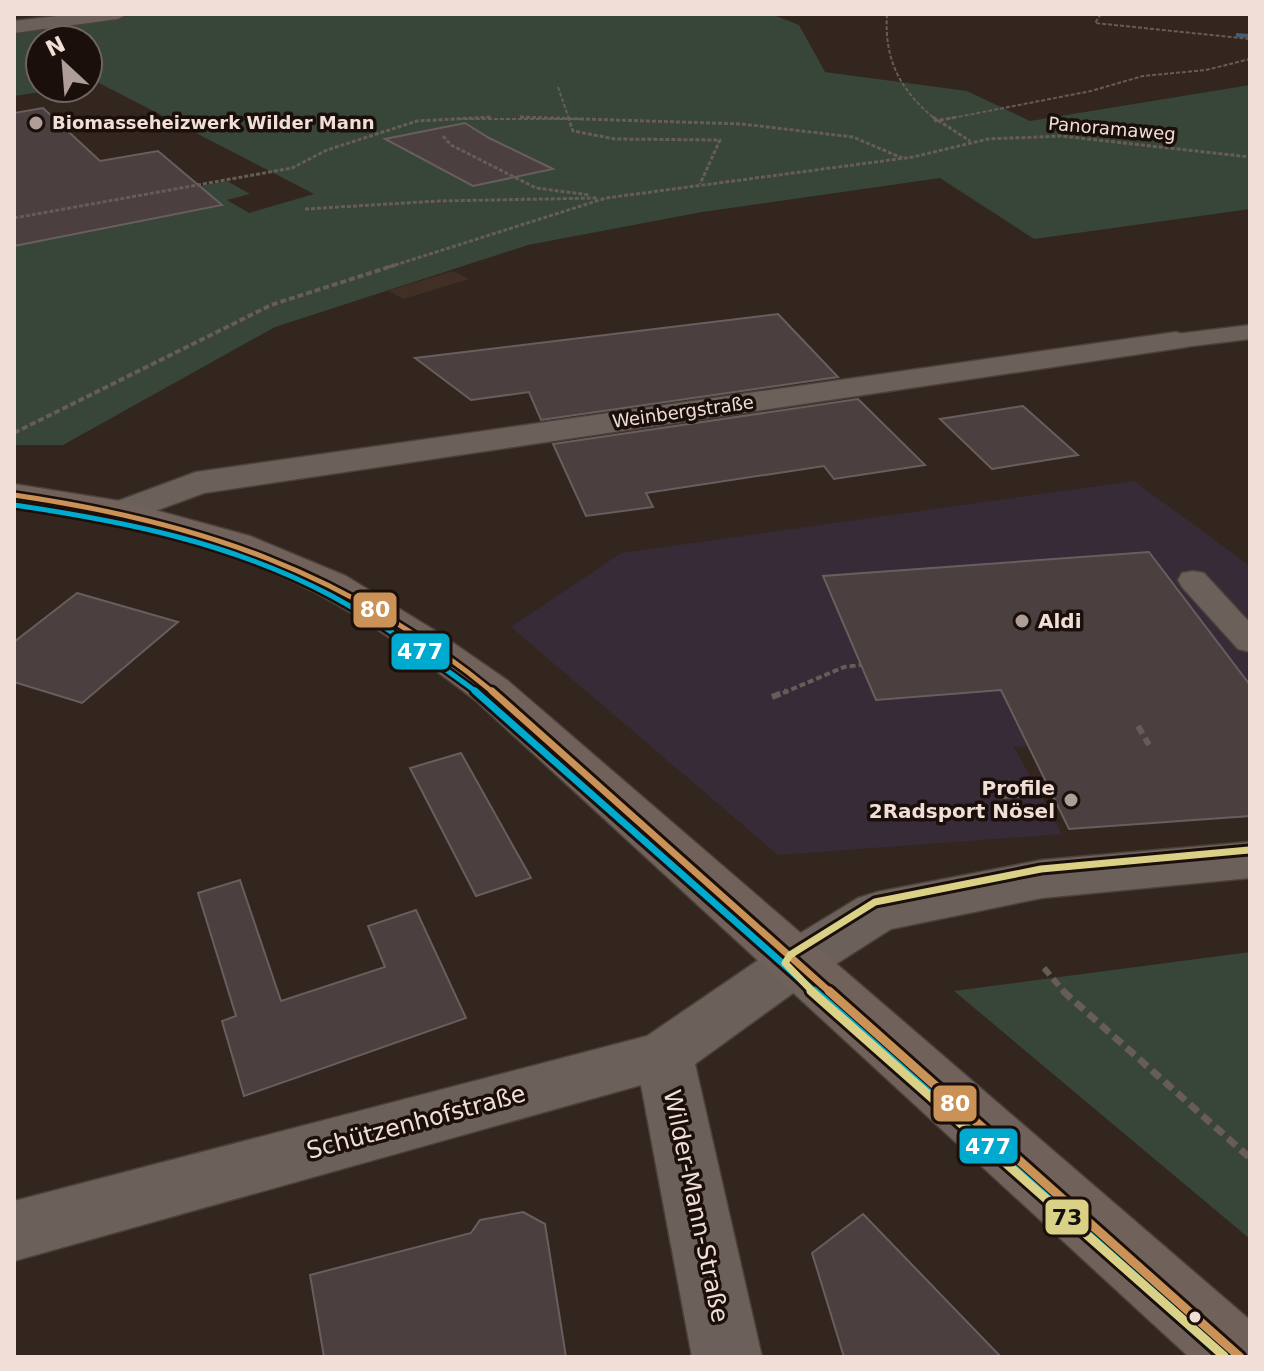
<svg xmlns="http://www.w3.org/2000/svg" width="1264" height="1371" viewBox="0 0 1264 1371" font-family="'DejaVu Sans',sans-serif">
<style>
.commercial{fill:#362b37}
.industrial{fill:#412f26}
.green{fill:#384539}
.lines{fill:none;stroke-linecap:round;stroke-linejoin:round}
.stream{fill:#465d71;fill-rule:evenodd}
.building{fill:#4b3f3f;stroke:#695e5e;stroke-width:2}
.lane-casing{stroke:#4c413a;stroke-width:3}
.street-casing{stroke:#4c413a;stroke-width:3}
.secondary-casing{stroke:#4c413a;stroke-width:3}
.path-far4{stroke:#675c56;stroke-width:2;stroke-dasharray:4 2;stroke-linecap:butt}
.path-far3{stroke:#675c56;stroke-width:3;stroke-dasharray:4 2;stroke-linecap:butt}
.path-far2{stroke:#675c56;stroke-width:4;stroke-dasharray:6 3;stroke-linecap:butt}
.path-far1{stroke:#675c56;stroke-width:6;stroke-dasharray:9 5;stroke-linecap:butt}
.path{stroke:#675c56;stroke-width:7;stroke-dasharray:11 6;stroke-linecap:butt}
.lane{fill:#6c615a;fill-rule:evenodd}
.street{fill:#6c615a;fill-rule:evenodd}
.secondary{fill:#70625b;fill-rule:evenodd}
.bus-1-far2-casing{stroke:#1a0f0a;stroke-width:10}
.bus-1-far1-casing{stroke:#1a0f0a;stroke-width:13}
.bus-1-casing{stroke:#1a0f0a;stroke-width:15}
.bus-2-far2-casing{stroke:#1a0f0a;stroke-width:10}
.bus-2-far1-casing{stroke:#1a0f0a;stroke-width:13}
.bus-2-casing{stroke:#1a0f0a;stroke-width:15}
.bus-3-far1-casing{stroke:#1a0f0a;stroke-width:13}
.bus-3-casing{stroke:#1a0f0a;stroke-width:15}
.bus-1-far2{stroke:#ca9257;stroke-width:5}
.bus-1-far1{stroke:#ca9257;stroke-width:7}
.bus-1{stroke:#ca9257;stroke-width:9}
.bus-2-far2{stroke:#00a9ce;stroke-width:5}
.bus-2-far1{stroke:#00a9ce;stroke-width:7}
.bus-2{stroke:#00a9ce;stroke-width:9}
.bus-3-far1{stroke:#dbd186;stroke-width:7}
.bus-3{stroke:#dbd186;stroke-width:9}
.poi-dot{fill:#ae9e97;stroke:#1a0f0a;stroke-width:3}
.bus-dot{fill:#f0ded7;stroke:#1a0f0a;stroke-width:3}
.labels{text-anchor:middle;stroke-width:7;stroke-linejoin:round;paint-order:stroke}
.far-poi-label{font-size:18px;font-weight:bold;fill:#f0ded7;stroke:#1a0f0a;text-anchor:start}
.far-street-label{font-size:18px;fill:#f0ded7;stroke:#1a0f0a}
.poi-label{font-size:20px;font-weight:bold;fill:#f0ded7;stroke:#1a0f0a;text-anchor:start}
.near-street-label{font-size:24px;fill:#f0ded7;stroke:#1a0f0a}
.line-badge{stroke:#1a0f0a;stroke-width:3}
.badge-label{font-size:22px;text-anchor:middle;font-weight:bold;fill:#fff}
.pale-badge-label{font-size:22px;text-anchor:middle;font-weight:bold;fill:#111}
</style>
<rect width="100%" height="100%" fill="#33261f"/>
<path class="commercial" d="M1134,481l116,85v169l-236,12 48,87 -284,21 -267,-228 110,-74z"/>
<path class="industrial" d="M453,271l16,8 -65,20 -16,-8z"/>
<path class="green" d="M144,14h627l28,11 26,47 142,19 63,30 220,-36v124l-216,30 -94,-61 -238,34 -174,33 -253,82 -212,118h-49v-199l207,-40 -21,-20 27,-5 23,13 -23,6 22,13 65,-19 -215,-111 -11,2v-45h-48v48h26l-52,8v-65z
M1250,952v287l-296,-248z"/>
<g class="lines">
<path class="stream" d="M1236,33l14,1v4l-14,-1z"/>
</g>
<path class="building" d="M43,108l57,53 58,-10 64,54 -208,41v-133z
M465,123l24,15 64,31 -80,17 -88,-47z
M778,314l60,63 -297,43 -12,-28 -58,8 -56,-42z
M858,399l67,66 -91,14 -10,-13 -178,27 7,14 -67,9 -33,-72z
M1023,406l55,49 -86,14 -52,-50z
M1149,552l101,133v131l-181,13 -68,-139 -125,10 -53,-124z
M77,593l101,29 -96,81 -68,-21v-40z
M461,753l70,125 -55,18 -66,-128z
M240,880l41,121 104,-34 -17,-41 48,-16 50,108 -222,78 -22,-75 14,-5 -38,-123z
M523,1212l22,12 21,133h-242l-14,-82 161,-42 9,-13z
M863,1214l138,143h-157l-32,-104z"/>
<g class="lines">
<defs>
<path id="lane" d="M1250,325v14l-74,9 -12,-7 12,-7z
M1193,571l11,2 46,50v29l-12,-3 -56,-62 -4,-7 4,-7z"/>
<path id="street" d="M75,14h52l-9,5 -104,14v-12z
M1176,332l11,3 4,6 -4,6 -983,146 -84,31 -13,-3 -6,-8 6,-8 89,-33z
M1250,842v36l-208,20 -151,31 -77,49 -119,86 67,293h-70l-51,-272 -627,176v-60l633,-165 129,-88 82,-50 19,-6 165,-32z"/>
<path id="secondary" d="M14,484l112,18 124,34 96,40 93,57 68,47 743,640v37h-61l-714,-657c-50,-38 -101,-76 -157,-106 -95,-50 -199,-74 -304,-88z"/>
</defs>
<use href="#lane" class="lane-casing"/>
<use href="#street" class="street-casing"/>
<use href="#secondary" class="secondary-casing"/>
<path class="path-far4" d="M887,14c-3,46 13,76 48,105
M1101,14l-6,9 155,16
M558,87l11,32
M458,119h122
M947,119l144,-28 52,-15 63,-6 44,-11"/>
<path class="path-far3" d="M520,117l222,7 111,13 49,21
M568,117l5,14 42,8 105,1 -20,44
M933,117l37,24
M934,121l23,-4
M443,136l8,9 85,43 54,7
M305,209l134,-8 158,-3
M14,218l278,-50 35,-18 90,-29 75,-4
M389,267l217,-69 307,-41 75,-18 73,-3 189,21"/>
<path class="path-far2" d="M14,433l257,-128 124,-40
M783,693l61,-26 17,-2"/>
<path class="path-far1" d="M772,697l15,-6
M1138,726l11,19
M1003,796l49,-3
M1044,968l21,25"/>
<path class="path" d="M1063,991l187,167"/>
<use href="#lane" class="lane"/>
<use href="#street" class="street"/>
<use href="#secondary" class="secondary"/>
<defs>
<path id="bus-1-far2" d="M14,495c185,27 333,77 480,198"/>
<path id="bus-1-far1" d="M492,691l339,302"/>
<path id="bus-1" d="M829,991l411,366"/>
<path id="bus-2-far2" d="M14,505c109,16 218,38 316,90 52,28 100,63 148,98"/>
<path id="bus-2-far1" d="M475,691l341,302"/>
<path id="bus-2" d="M814,991l411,366"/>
<path id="bus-3-far1" d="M814,993l-29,-30 5,-8 85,-53 166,-33 208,-19"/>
<path id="bus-3" d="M811,991l413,365"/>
</defs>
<use href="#bus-1-far2" class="bus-1-far2-casing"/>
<use href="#bus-1-far1" class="bus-1-far1-casing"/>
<use href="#bus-1" class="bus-1-casing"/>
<use href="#bus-2-far2" class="bus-2-far2-casing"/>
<use href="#bus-2-far1" class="bus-2-far1-casing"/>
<use href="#bus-2" class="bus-2-casing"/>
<use href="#bus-3-far1" class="bus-3-far1-casing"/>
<use href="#bus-3" class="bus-3-casing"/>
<use href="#bus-1-far2" class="bus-1-far2"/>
<use href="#bus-1-far1" class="bus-1-far1"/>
<use href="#bus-1" class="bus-1"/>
<use href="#bus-2-far2" class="bus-2-far2"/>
<use href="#bus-2-far1" class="bus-2-far1"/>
<use href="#bus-2" class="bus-2"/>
<use href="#bus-3-far1" class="bus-3-far1"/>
<use href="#bus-3" class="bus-3"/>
</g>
<g class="poi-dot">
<circle cx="36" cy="123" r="8"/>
<circle cx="1022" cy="621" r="8"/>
<circle cx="1071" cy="800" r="8"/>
</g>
<circle class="bus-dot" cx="1195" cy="1317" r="7"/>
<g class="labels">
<g class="far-poi-label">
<text x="52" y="129">Biomasseheizwerk Wilder Mann</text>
</g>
<g class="far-street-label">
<text transform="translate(1112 129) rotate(5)" y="6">Panoramaweg</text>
<text transform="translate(683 412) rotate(-8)" y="6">Weinbergstraße</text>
</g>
<g class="poi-label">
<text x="1038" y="628">Aldi</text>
<text x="1055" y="795" text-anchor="end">Profile<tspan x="1055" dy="23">2Radsport Nösel</tspan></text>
</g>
<g class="near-street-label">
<text transform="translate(416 1122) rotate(-15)" y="8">Schützenhofstraße</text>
<text transform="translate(696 1206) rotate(78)" y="8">Wilder-Mann-Straße</text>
</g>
</g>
<g class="line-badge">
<rect x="352" y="591" width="46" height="38" rx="8" fill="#ca9257"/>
<rect x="390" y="632" width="61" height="39" rx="8" fill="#00a9ce"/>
<rect x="932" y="1084" width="46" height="39" rx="8" fill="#ca9257"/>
<rect x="958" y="1127" width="61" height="38" rx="8" fill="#00a9ce"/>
<rect x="1044" y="1198" width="46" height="38" rx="8" fill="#dbd186"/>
</g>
<g class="badge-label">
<text x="375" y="617">80</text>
<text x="420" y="659">477</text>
<text x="955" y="1111">80</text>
<text x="988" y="1154">477</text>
</g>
<g class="pale-badge-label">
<text x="1067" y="1225">73</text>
</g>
<rect width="1264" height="1371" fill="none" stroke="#f0ded7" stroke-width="32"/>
<g transform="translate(64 64) rotate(334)"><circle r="38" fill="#1a0f0a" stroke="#70625c" stroke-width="2"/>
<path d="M0-6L14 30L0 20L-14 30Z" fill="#ae9e97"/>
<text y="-12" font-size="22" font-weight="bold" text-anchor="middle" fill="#f0ded7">N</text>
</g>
</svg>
